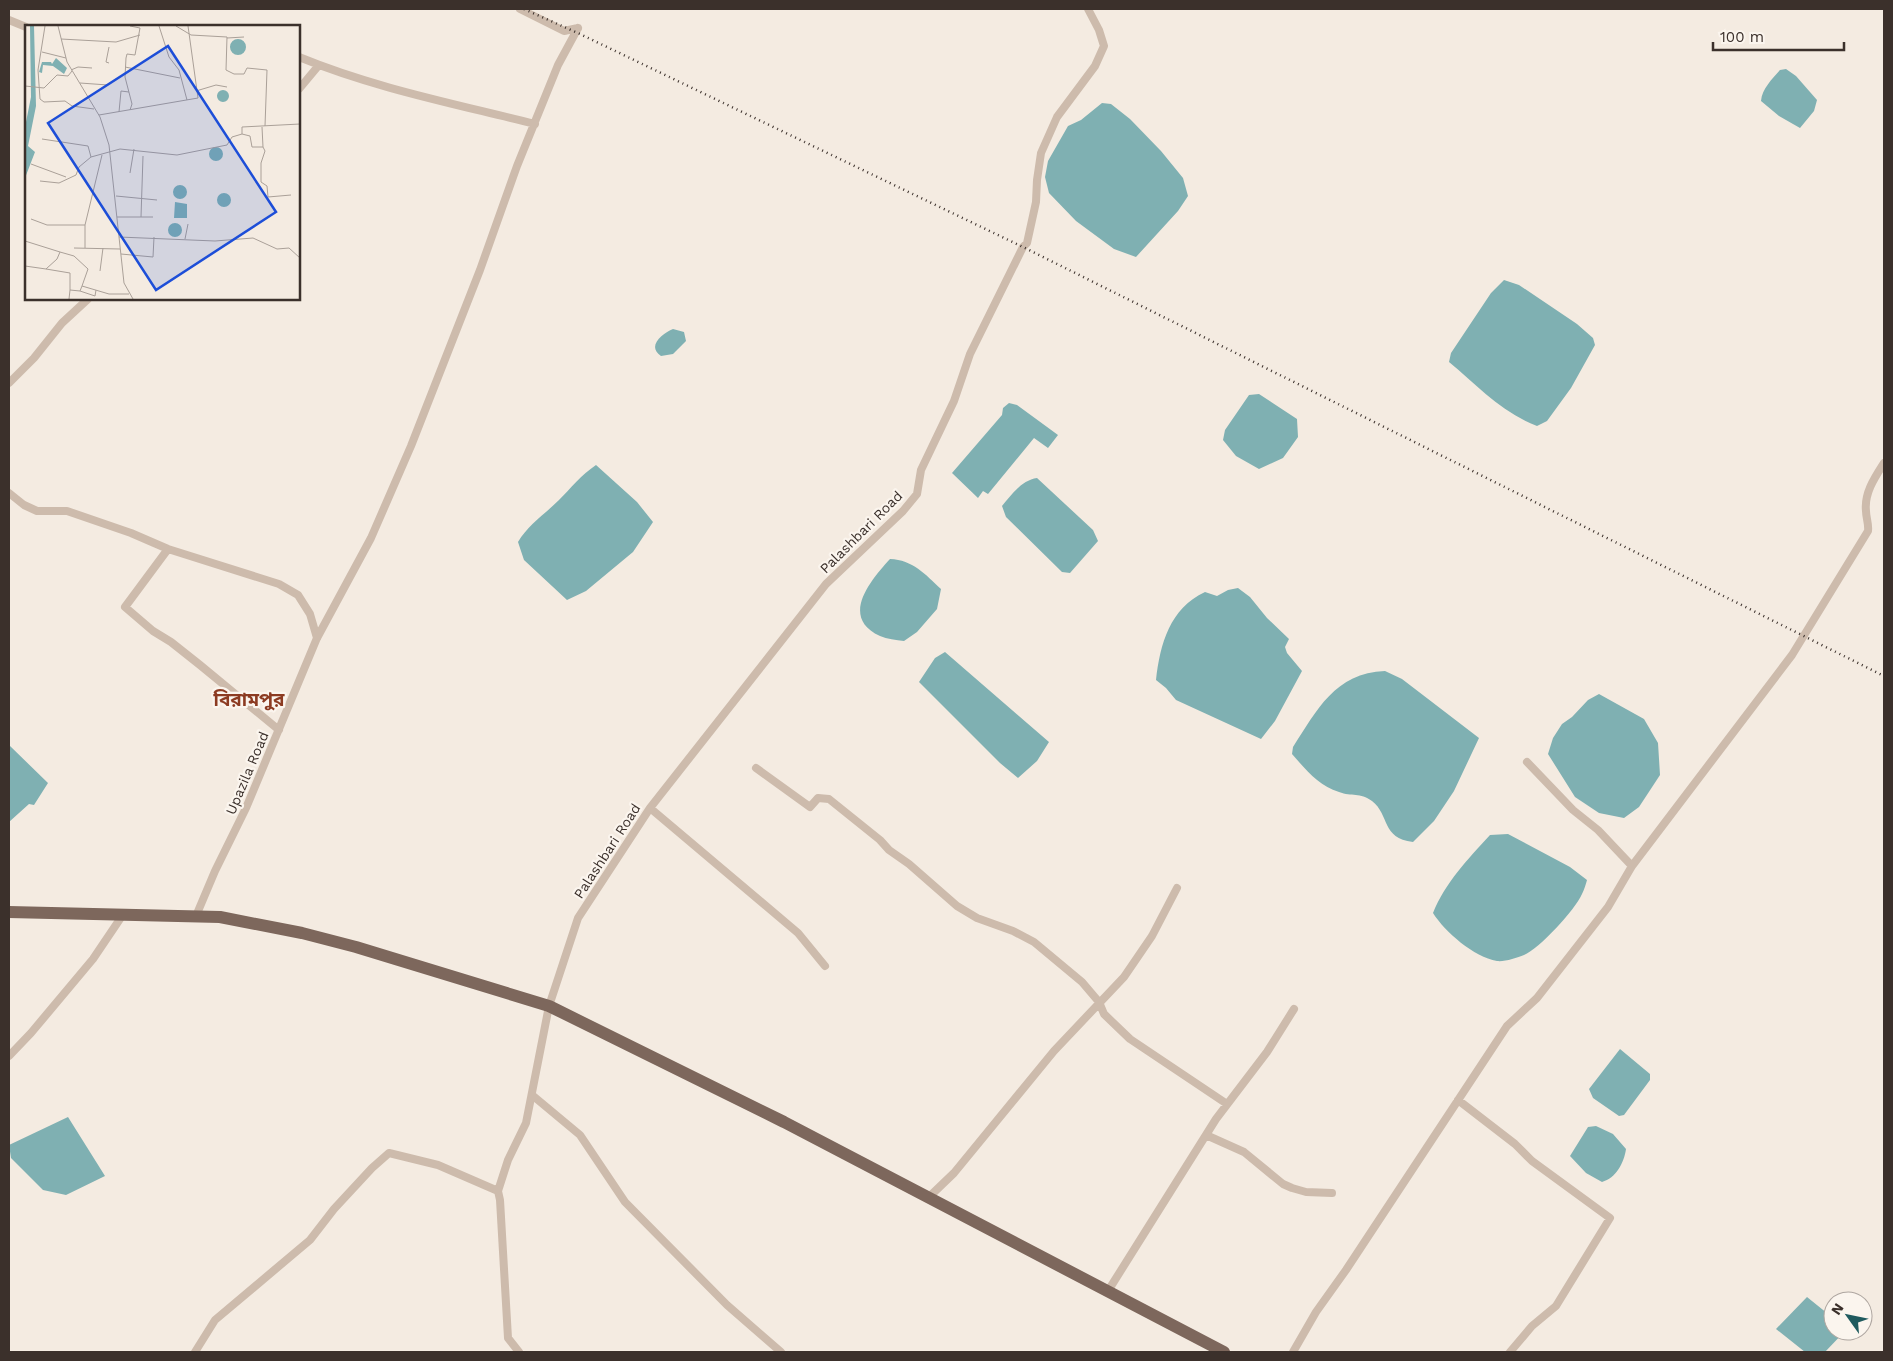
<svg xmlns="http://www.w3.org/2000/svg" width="1893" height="1361" viewBox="0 0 1893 1361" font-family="'Work Sans','Noto Sans Bengali',sans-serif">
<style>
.water{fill:#7fb0b2}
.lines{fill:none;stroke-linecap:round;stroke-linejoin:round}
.street{stroke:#cdbbac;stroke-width:8}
.primary{stroke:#7d675c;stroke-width:12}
.rail{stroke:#3b302b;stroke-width:2.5;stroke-dasharray:1 4;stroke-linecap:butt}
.labels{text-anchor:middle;stroke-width:4.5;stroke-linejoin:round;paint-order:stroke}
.street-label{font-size:14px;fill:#3b302b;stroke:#fbf5ee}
.district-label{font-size:19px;font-weight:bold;fill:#8c3b22;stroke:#fbf5ee}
.inset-road{fill:none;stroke:#aaa098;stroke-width:1}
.view{fill:#1d4ed8;fill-opacity:0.15;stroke:#1d4ed8;stroke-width:2.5}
.inset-edge{fill:none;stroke:#3b302b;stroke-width:2.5}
</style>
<rect width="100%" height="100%" fill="#f4ebe1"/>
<path class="water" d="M1786,69l10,7 21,24 -3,11 -14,17 -21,-12 -18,-15c1,-12 11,-22 19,-31z
M1102,103l9,1 19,15 31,32 22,27 5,18 -10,15 -42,46 -22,-8 -38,-28 -27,-28 -4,-16 3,-16 20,-35 13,-6z
M1504,280l15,5 58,39 16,14 2,7 -24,43 -24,33 -10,5c-36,-14 -59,-40 -88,-64l2,-9 40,-60z
M673,329l11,3 2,9 -13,13 -12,2c-15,-10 2,-23 12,-27z
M1259,394l38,25 1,18 -15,21 -24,11 -23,-13 -13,-16 2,-10 24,-35z
M1009,403l8,2 41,30 -10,13 -14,-10 -46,56 -5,-3 -5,7 -26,-25 50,-58 1,-7z
M596,465l41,37 16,20 -20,30 -47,39 -19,9 -43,-40 -6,-18c10,-17 27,-28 41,-42 12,-12 22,-25 37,-35z
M1037,478l56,52 5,11 -28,32 -8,-1 -56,-55 -4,-11c9,-11 20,-26 35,-28z
M890,559c23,1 35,15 51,30l-4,20 -20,23 -13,9c-8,-1 -17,-2 -24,-5 -41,-19 -9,-56 10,-77z
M1238,588l12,9 17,21 22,21 -4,8 2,6 15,18 -27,50 -14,18 -85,-39 -10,-12 -10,-8c4,-36 14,-72 49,-88l12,4 11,-6z
M945,652l104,90 -12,19 -19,17 -18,-15 -81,-81 16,-24z
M1385,671l17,8 77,59 -25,53 -20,30 -21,21c-32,-4 -23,-27 -41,-41 -12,-9 -20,-4 -33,-9 -20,-6 -33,-22 -47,-38l1,-7c24,-37 42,-74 92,-76z
M1599,694l45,25 14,24 2,32 -21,32 -15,11 -25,-5 -24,-16 -27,-43 5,-16 9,-14 10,-7 16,-17z
M9,745l39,38 -14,22 -5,-1 -20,18z
M1508,834l62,33 17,13c-1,4 -3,10 -5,14 -7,16 -43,55 -58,61 -7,3 -20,7 -27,6 -23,-4 -52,-29 -64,-48 12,-30 35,-54 57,-78z
M1620,1049l30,25v6l-26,35 -5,1 -26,-18 -4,-9z
M68,1117l37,59 -39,19 -23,-5 -32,-32 -2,-13z
M1596,1126l17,8 13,15c-2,14 -10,29 -24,33l-16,-9 -16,-17 18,-29z
M1807,1297l26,21v13h12l-20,21h-20l-29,-23z"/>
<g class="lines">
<path class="street" d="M520,9l44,22 14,-3
M9,20l17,7
M299,57c75,31 157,47 236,67
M299,89l20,-24
M9,383l25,-25 28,-35 26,-24
M9,493l15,12 13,6h30l64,22 37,16 111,35 19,11 12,19 7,24
M168,549l-43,58 28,24 18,11 29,23 79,65
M1527,762l46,48 25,20 34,36
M756,768l54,39 8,-9 11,1 51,41 9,10 20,14 48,42 20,12 36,13 21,11 48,40 17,20 5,12 26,25 97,65
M650,808l148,125 27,33
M196,916l19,-45 31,-63 71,-170 54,-100 40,-92 69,-176 37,-104 41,-101 20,-37
M9,1056l22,-23 62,-74 29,-43
M532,1095l48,40 45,67 102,103 54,47
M1458,1100l57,44 17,17 78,57 -54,88 -24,20 -22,26
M1206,1135l38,17 39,32 9,4 14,4 26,1
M929,1197l25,-24 100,-122 70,-74 28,-41 25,-48
M1108,1291l108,-172 51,-67 27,-43
M195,1352l20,-32 95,-80 24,-31 38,-41 17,-15 49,12 60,26
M519,1352l-11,-14 -8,-138 -2,-9 10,-31 18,-37 23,-117 29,-88 72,-110 176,-224 77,-73 14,-17 4,-24 33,-69 16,-47 53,-107 4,-4 9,-41 1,-22 4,-27 16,-36 38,-51 9,-20 -5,-16 -11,-21
M1293,1352l23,-40 30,-42 161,-244 30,-28 71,-91 24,-41 160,-211 76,-124c1,-7 -2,-13 -2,-20 -2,-18 9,-34 18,-48"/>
<path class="primary" d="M9,912l211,5 82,16 54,14 193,59 235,116 440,230"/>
<path class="rail" d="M524,9l56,25 443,213 861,429"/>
</g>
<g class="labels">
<g class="street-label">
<text transform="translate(861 532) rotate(-45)" y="5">Palashbari Road</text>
<text transform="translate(247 773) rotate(-67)" y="5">Upazila Road</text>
<text transform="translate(607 851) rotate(-57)" y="5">Palashbari Road</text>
</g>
<g class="district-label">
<text x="249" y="706">বিরামপুর</text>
</g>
</g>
<g transform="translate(25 25)">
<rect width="275" height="275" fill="#f4ebe1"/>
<path d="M5,1h4l2,80 -8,40 7,6 -10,26v-51l6,-30zM205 22a8 8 0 1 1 16 0a8 8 0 1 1-16 0ZM31,33l11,10 -3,6 -11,-8 -10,-1 -1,8 -3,-1 3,-10h9l1,2zM192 71a6 6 0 1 1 12 0a6 6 0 1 1-12 0ZM184 129a7 7 0 1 1 14 0a7 7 0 1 1-14 0ZM148 167a7 7 0 1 1 14 0a7 7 0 1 1-14 0ZM192 175a7 7 0 1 1 14 0a7 7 0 1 1-14 0ZM150,177l12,2v14h-13zM143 205a7 7 0 1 1 14 0a7 7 0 1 1-14 0Z" fill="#7fb0b2"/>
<path class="inset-road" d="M20,1l-7,44 2,29 4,3 21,-1 7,5 22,3M33,1l9,36 33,55 9,28 15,138 9,16M105,1l10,2 -5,27 -8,-1 -1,4 -1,19 7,27 -2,6M134,1l10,31 10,13 8,30M151,1l15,9 36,2 -1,33 8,4h10l3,-6 20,2 -2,56M202,13l17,-1M36,14l55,3 24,-7M84,22l-3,15 3,1M17,27l24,6M100,42l55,11M46,45l7,-3 14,1M55,58l28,2M0,61l19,2 13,-13 11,1 4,-5M171,66l20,-6 11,2M94,87l2,-21 8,1M74,90l99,-17 -10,-72M237,102l1,20M217,109l8,2 2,11h11l2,4 -4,12v19l6,4 1,11 23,-2M217,109v-7l58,-3M17,114l46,7 3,11M6,139l35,13M105,148l4,-24M15,156l19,2 17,-8 3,-8 12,-10 29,-8 57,6 50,-10 5,-8 10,-3M91,171l41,4M92,192h36M116,192l2,-61M6,194l16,6h38v23M60,200l17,-70M94,212l96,4 38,-3 24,11 12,-1 11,10M160,214l3,-15M0,216l35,11M49,223l46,1M96,229l32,3 1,-20M0,241l21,3 11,-10 3,-7 14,4 14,13 -6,17M21,244l24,4v17M75,246l3,-23M55,266l15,5 1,-6M44,274l1,-9 10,1 2,-5 27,8h20"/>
<path class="view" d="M143,21l108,166 -120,78 -108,-167z"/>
<rect width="275" height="275" class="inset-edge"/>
</g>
<rect width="1893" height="1361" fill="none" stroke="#3b302b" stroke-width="20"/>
<g transform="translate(1848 1316) rotate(303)"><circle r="24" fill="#fbf5ee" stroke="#aea6a0"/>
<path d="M0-4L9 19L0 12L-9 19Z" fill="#1f5a5e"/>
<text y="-8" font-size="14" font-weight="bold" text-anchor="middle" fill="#3b302b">N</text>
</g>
<path d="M1713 42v8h131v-8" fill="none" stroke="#3b302b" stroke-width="2.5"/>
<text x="1720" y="42" font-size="15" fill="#3b302b" stroke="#fbf5ee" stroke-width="4" paint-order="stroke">100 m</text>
</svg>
